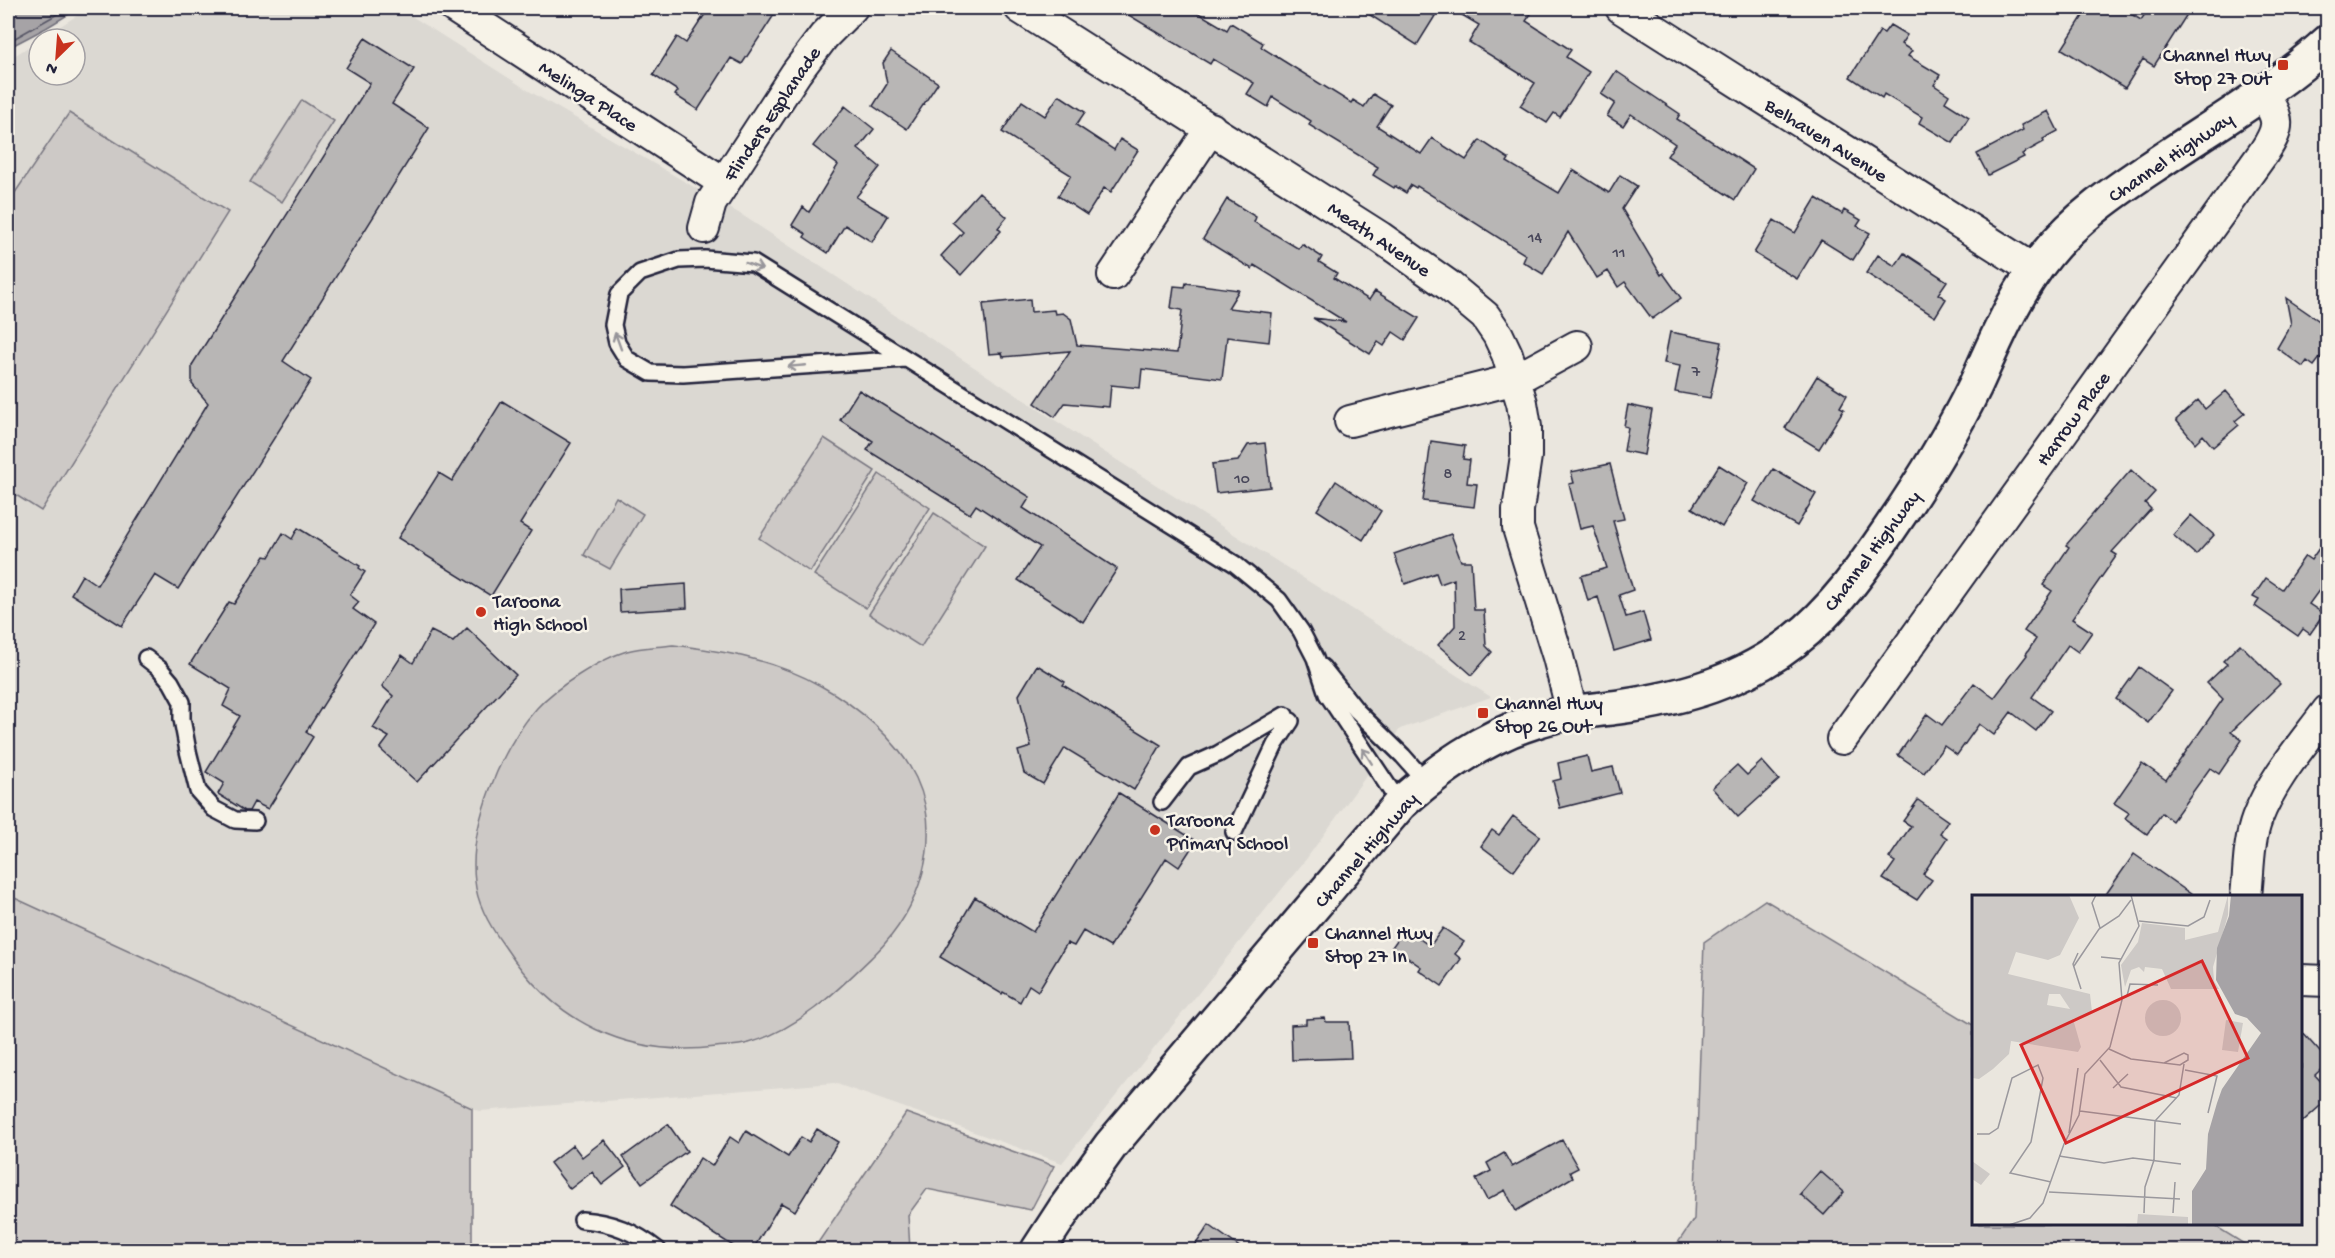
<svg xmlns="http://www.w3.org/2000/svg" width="2335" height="1258" viewBox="0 0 2335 1258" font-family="'Gochi Hand',sans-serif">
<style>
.built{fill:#dbd8d2}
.green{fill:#cdc9c6;stroke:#787680;stroke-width:1.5}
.water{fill:#a6a3a6;stroke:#716f7b;stroke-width:1.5}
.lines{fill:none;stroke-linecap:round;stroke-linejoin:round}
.shore{stroke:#575666;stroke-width:1.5}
.building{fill:#b8b6b5;stroke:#22223b;stroke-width:1.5}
.service-casing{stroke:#22223b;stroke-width:20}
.minor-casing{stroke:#22223b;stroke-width:34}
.primary-casing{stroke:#22223b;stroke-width:38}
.service{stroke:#f7f3e8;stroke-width:15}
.minor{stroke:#f7f3e8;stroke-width:30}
.primary{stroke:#f7f3e8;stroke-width:33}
.oneway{stroke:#97959a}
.poi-dot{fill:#c8321e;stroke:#f7f3e8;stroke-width:2}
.labels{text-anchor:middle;stroke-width:5;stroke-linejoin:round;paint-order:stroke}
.number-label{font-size:16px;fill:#48475a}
.poi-label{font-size:20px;fill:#22223b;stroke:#f7f3e8;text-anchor:start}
.street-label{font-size:20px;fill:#22223b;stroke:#f7f3e8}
.inset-road{fill:none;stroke:#9a989d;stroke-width:1.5}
.view{fill:#d62828;fill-opacity:0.15;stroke:#d62828;stroke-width:3}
.inset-edge{fill:none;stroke:#22223b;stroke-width:3}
</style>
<rect width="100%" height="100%" fill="#eae6de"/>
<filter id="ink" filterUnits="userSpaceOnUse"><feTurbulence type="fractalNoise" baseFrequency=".0167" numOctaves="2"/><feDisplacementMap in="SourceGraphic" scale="12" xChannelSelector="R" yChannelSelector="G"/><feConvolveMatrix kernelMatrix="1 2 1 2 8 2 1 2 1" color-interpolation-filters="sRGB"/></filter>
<g filter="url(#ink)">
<path class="built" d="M89,8h310l130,83 213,124 348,228 401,254 -91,32 -93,129 -245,305 -228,-80 -354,28 -8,-3v142h-464v-1190l31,-20v35h36v-36h-35z"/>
<path class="green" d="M302,100l32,21 -52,81 -32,-20z
M69,113l159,99 -187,299 -33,-21v-287z
M824,438l51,33 -65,101 -51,-34z
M879,474l51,34 -64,100 -52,-33z
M616,497l27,17 -33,55 -26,-14z
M934,513l51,33 -64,101 -52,-33z
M673,645c52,6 102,15 148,41 35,19 77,54 95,92 28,61 4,132 -42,177 -36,35 -75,74 -125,88 -10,3 -22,3 -33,4 -89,11 -162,-25 -211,-100 -14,-19 -28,-42 -30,-66 -7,-54 26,-133 62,-173 18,-20 63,-49 90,-57 14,-4 31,-4 46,-6z
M8,895l464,213v142h-464z
M1765,900l208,125 1,199h238l42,26h-581l21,-31 10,-277z
M906,1113l148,53 -23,44 -104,-21 -19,26 2,35h-97z"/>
<path class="water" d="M8,8h71l-33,20 -38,20z"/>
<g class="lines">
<path class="shore" d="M8,42l60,-34"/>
</g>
<path class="building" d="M709,8h54l11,7 -32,49 -11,-6 -33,52 -23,-15 3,-4 -25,-16 24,-38 9,6z
M1117,8h73l37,22 4,-7 32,20 -2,4 90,56 2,-3 11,7 9,-13 18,11 -14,21 44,28 11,-16 34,22 14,-20 29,19 -2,3 52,31 14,-23 36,23 11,-18 17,11 -15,23 39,66 2,-2 18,25 -29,21 -27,-37 -7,5 -10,-16 -11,7 -29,-46 -25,42 -20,-12 3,-7 -109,-69 -1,2 -5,-3 -5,8 -11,-7 -1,2 -21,-13 5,-8 -69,-42 2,-4 -38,-24 -5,10 -21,-13 7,-11 -41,-24 -3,5z
M1359,8h62l14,8 -18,29z
M1450,8h85l-9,13 45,29 -5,7 23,15 -29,45 -6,-4 -7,10 -27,-17 15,-23 -66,-41 10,-17z
M2088,8h33l20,12 8,-12h42l-37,58 -11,-7 -18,29 -63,-39z
M1890,25l17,10 -6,9 11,7 -4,5 32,19 -6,10 15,10 -4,7 24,15 -16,26 -34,-20 3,-6 -38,-23 -2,4 -32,-21 30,-46 4,2z
M365,38l49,31 -22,35 37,24 -146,233 28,19 -133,209 -23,-14 -33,51 -51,-32 11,-19 15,10 111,-182 -16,-19v-19l178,-282 -24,-15z
M891,51l47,32 -31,46 -34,-23 14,-22 -4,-21z
M1616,71l64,43 -3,5 77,50 -19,31 -68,-44 8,-12 -44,-30 -8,12 -16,-10 8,-13 -14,-9z
M1059,95l26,17 -9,13 38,25 6,-11 18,11 -27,42 -7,-4 -17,27 -29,-19 13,-21 -69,-43 20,-31 23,15z
M845,106l29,23 -16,20 22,18 -24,30 32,19 -16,26 -27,-17 -17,28 -24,-16 2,-3 -14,-9 11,-18 6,5 29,-47 -25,-19z
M2048,111l10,20 -15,8 1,3 -22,12 2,3 -36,18 -11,-21 46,-24 -2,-5z
M979,192l28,25 -9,11 3,3 -40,44 -20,-19 22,-24 -11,-10z
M1816,198l26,16 2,-4 17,10 -4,6 13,7 -17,27 -32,-20 -24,39 -43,-26 20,-33 21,13z
M1227,199l29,18 -2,5 45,27 3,-5 20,13 -3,5 18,11 -3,5 35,22 6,-9 44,27 -14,22 -12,-8 -9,14 -6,-4 -8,12 -57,-36 33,4 -92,-57 -2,4 -49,-30z
M1904,253l43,28 -9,13 8,5 -11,18 -69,-44 12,-18 17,11z
M1186,283l53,7 -11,18 44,5 -3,29 -42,-5 -5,42 -80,-10 -2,19 -29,-3 -2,22 -44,-4 -10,14 -20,-14 35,-52 -67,6 -1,-4 -13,1 -6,-50 47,-5 1,13 23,-2 1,4 8,-1 8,6 6,26 100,8 5,-43 -11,-2 3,-22 11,1z
M2286,298l42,29v37l-8,-6 -6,8 -7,-5 -4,6 -26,-19 14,-24z
M1670,332l52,10 -12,56 -35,-6 5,-26 -16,-3z
M1817,376l30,19 -7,12 4,2 -25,40 -34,-21z
M859,390l171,107 -7,11 94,61 -34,53 -65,-42 22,-33 -64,-42 -6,9 -103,-64 6,-9 -33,-21z
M2226,391l19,22 -10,8 4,4 -26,22 -10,-12 -8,8 -19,-23 22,-20 7,9z
M502,401l69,42 -51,81 11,7 -40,65 -93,-58 41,-65 13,8z
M1628,405l24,5 -8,45 -20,-4 4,-24 -4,-1z
M1431,441l34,5 -2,13 7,1 -3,23 10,1 -3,23 -51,-6z
M1265,443l5,44 -54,6 -4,-29 26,-3 10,-16z
M1610,464l14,55 -11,2 20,69 -14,5 7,22 17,-5 8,28 -37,11 -16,-54 -10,4 -7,-25 26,-8 -14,-42 -13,3 -11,-45 5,-1 -3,-11z
M1719,465l29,18 -26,44 -30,-19z
M1773,469l43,25 -19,32 -43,-25z
M2131,470l24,22 -10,11 6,6 -39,43 5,3 -45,64 20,13 -14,20 -10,-7 -36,52 19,14 -15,20 -25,-19 -17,23 -15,-11 -22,31 -13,-9 -20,27 -26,-18 29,-41 15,11 32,-42 20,15 33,-43 -1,-1 10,-15 -12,-8 28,-40 -9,-6 26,-38 -3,-2z
M1336,481l45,30 -18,29 -46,-30z
M2191,515l23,20 -18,20 -23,-20z
M298,528l62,38 -1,2 6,4 -15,23 9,7 -6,7 21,15 -68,108 7,5 -45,72 -14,-7 -5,9h-4l-27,-17 6,-11 -18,-11 34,-56 -17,-10 8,-17 -41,-25 39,-62 5,2 31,-48 4,1 14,-24 9,6z
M1451,534l10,27h10l3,49h10l2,36 6,6 -20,23 -34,-30 17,-19 -1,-47 -14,5 -4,-11 -31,11 -11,-30z
M2328,535v43l-19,26 15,10 -14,20 -7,-5 -5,7 -43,-30 4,-6 -6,-3 13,-19 16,11 23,-33 6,4z
M686,584l1,24 -67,4 -1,-23z
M467,628l49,47 -99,107 -37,-33 9,-12 -16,-9 20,-32 -11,-10 20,-31 11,8 18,-32 22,11z
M2240,644l40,40 -49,48 11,8 -23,34 -9,-6 -38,53 -10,-8 -15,21 -22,-16 4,-5 -15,-10 28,-40 24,17 57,-81 -16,-16 20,-19 -4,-3z
M1037,665l28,17 -2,3 98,60 -27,45 -69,-42 -22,36 -19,-11 -6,-22 13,-4 -12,-52z
M2139,667l33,24 -24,32 -32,-24z
M1587,756l4,16 22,-5 7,26 -60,15 -7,-27 8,-2 -3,-16z
M1762,761l17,19 -41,37 -26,-29 25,-23 10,10z
M1119,793l77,48 -17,26 -13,-9 -56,89 -27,-16 -9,15 -7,-3 -29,48 -9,-6 -9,17 -17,-10 -1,2 -62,-37 35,-60 58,35z
M1918,800l30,21 -8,12 7,5 -24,36 9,6 -15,20 -34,-21 12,-17 -6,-4 22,-32 -8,-5z
M1513,816l27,20 -26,35 -33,-25 11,-16 7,5z
M2134,854l61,43h-91z
M1443,928l21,14 -9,12 6,5 -19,27 -23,-16 2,-3 -29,-20 13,-18 25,17z
M1325,1018l1,4h23l2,36 -59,2 -1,-35 15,-1v-5z
M2301,1031l27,30v2l-13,12 13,14v10l-27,24z
M668,1124l19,27 -45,32 -19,-26z
M817,1129l21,13 -43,69 -14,-8 -29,48h-11l-71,-45 30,-48 12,8 18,-29 9,6 7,-12 42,26 13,-20 8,5z
M604,1140l21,27 -23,18 -10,-13 -22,17 -20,-26 23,-18 9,12z
M1562,1140l16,28 -8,4 3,5 -57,34 -11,-21 -18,10 -11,-21 15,-8 -4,-8 17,-10 8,14z
M1820,1171l24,21 -20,23 -24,-21z
M1209,1225l36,26h-54z"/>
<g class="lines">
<defs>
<path id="service" d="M906,359l-223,15 -32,-1 -24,-14 -10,-16 -4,-18 6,-31 21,-21 39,-13 26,-1 48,4 482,301 44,36 22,31 14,27 12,36 73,110
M146,658l14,11 11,13 11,20v17l6,32 10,40 16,18 21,11 20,1
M1322,667l35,44 46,45 22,25
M1162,802l27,-35 29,-13 67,-39
M1234,832l41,-87 16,-24
M582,1220c30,2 53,12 76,30"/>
<path id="minor" d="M455,8l268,174
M1020,8l360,229 68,48 37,31 13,19 9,19 15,49 4,24v29l-8,54v18l40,129 14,55
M1621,8l413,262
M704,228l7,-25 85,-130 28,-37 28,-28
M1113,275l98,-147
M1350,421l166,-42 61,-33
M1842,739l422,-587c17,-26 16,-33 -2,-59
M2246,896c3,-25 2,-53 11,-77 15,-40 46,-75 71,-109
M2300,980l28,1"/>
<path id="primary" d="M1038,1250l26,-40 47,-65 289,-341c39,-35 82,-66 133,-82 28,-10 57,-11 86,-15 64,-9 124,-26 175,-66 40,-31 69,-73 97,-114 31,-45 60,-92 84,-141 21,-46 40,-93 72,-132 29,-36 68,-63 106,-88 59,-40 122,-76 175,-124"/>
</defs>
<use href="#service" class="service-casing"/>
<use href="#minor" class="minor-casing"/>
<use href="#primary" class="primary-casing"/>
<use href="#service" class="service"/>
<use href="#minor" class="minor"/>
<use href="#primary" class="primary"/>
</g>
<defs><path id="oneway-shaft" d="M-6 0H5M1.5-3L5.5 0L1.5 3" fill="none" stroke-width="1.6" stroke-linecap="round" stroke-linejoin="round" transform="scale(1.5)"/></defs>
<g class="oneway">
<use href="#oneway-shaft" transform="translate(754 266) rotate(20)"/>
<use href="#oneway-shaft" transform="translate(618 341) rotate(-110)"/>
<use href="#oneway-shaft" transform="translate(797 366) rotate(175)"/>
<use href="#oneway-shaft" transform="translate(1367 756) rotate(-122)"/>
</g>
</g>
<g class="poi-dot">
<rect x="2277" y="59" width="12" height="12" rx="3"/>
<circle cx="481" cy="612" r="6"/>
<rect x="1477" y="707" width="12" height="12" rx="3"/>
<circle cx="1155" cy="830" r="6"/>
<rect x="1307" y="937" width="12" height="12" rx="3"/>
</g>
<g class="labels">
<g class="number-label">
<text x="1535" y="242">14</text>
<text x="1619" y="257">11</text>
<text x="1696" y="376">7</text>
<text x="1448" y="478">8</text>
<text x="1242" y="483">10</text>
<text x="1462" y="640">2</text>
</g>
<g class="poi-label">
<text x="2271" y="61" text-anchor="end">Channel Hwy<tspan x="2271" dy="23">Stop 27 Out</tspan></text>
<text x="493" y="607">Taroona<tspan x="493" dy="23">High School</tspan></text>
<text x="1495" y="709">Channel Hwy<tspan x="1495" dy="23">Stop 26 Out</tspan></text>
<text x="1167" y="826">Taroona<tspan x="1167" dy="23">Primary School</tspan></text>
<text x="1325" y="939">Channel Hwy<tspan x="1325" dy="23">Stop 27 In</tspan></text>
</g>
<g class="street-label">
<text transform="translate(589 95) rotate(33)" y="7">Melinga Place</text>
<text transform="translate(771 113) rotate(-56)" y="7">Flinders Esplanade</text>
<text transform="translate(1827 139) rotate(32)" y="7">Belhaven Avenue</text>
<text transform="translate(2170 156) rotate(-34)" y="7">Channel Highway</text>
<text transform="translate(1380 238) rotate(34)" y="7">Meath Avenue</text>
<text transform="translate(2072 418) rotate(-54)" y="7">Harrow Place</text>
<text transform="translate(1871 550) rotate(-53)" y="7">Channel Highway</text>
<text transform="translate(1365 849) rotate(-49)" y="7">Channel Highway</text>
</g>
</g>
<g transform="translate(1972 895)">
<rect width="330" height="330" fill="#eae6de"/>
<path d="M0,0h97l10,23 -19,37 -12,5 -32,-8 -8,22 82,20 2,18 -19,7 8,28 -3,5 -67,-11 -2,13 -16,15 -14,10 -7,-1zM77,99h11l10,15 -23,-4zM256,0v20l-15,52 1,14 5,8h-48l-9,-20 -17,-2 -1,5 -5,-5 -8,3 -6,17 -4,-22 17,-23 4,-19 43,5v12l33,-8zM173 123a18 18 0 1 1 36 0a18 18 0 1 1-36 0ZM254,125l17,3 -5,29 -16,-2zM0,266l18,13 -9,11 -9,-6zM166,319l50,3v8h-51z" fill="#cdc9c6" fill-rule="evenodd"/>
<path d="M259,0h71v330h-110v-34l14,-22 2,-35 9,-31 5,-14 39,-56 -14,-15 -12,-4 -19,-34 1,-32 12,-32z" fill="#a6a3a6"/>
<path class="inset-road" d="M124,0l-4,8 8,25M167,26l49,5 16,-9 6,-17M106,58l-5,11 8,25M129,62l20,2M102,71l25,-37 20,-13 12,-16M150,103l5,-2 3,-12 28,1M137,154l22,10 49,6 8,-5v-5l-4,-2 -20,10M128,165l21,27 56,11M213,175l32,6 -9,37M141,193l15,-14M108,216l101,13M97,238l9,-65M5,239h12l9,-6 14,-50 26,-13 5,13 -12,64 -21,31 41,9M87,261l45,7 29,-5 48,6M77,297l131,7M172,318l1,-26 9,-27 1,-39 24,-26 5,-31M201,318l2,-31M37,330l21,-7 13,-15 21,-59 15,-29 6,-41 25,-27 12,-47 -3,-37 20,-37 -8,-31"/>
<path class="view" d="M230,66l46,97 -182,85 -45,-98z"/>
<rect width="330" height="330" class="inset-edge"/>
</g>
<rect width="2335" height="1258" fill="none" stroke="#f7f3e8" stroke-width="30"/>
<rect x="15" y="15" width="2305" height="1228" fill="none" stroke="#22223b" stroke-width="2" filter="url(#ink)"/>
<g transform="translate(57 57) rotate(205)"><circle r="28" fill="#f7f3e8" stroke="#a29fa3" stroke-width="1.5"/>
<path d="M0-4.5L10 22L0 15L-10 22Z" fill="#c8321e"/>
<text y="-9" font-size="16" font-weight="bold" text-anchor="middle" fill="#22223b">N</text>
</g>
</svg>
